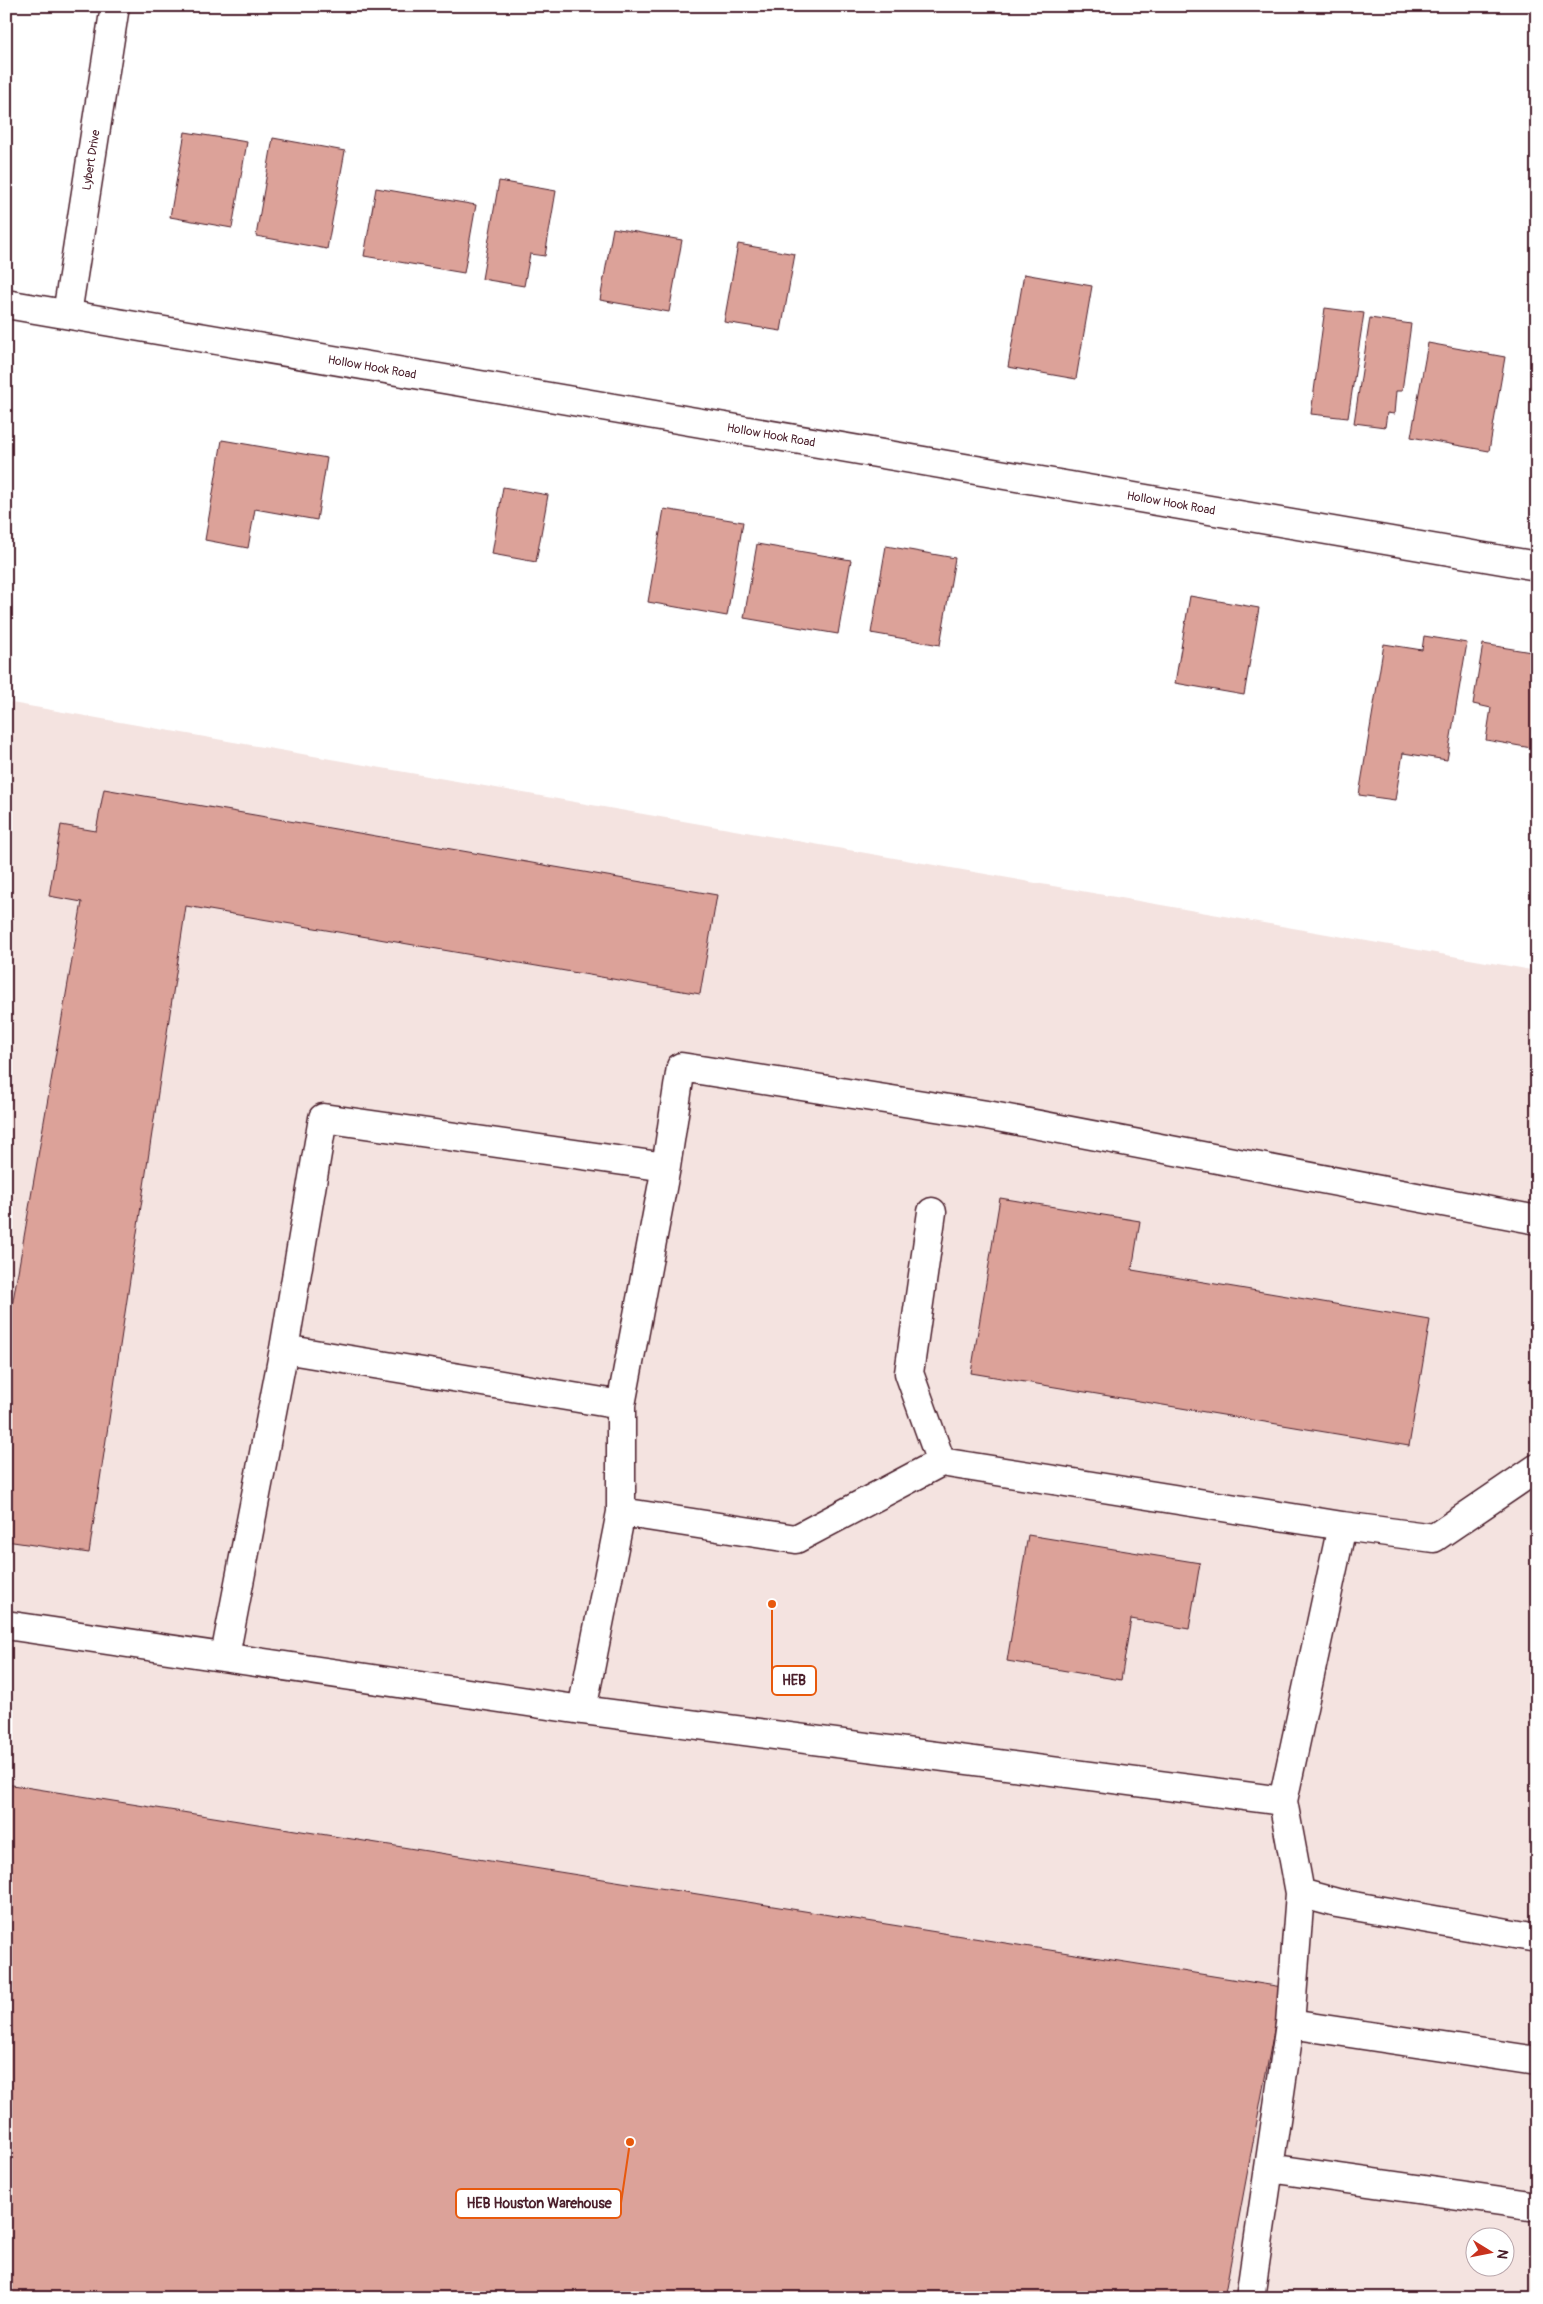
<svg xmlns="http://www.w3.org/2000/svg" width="1543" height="2304" viewBox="0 0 1543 2304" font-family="Pangolin,sans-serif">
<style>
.built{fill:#f4e3e0;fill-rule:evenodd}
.building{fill:#dca299;stroke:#4a1f2b}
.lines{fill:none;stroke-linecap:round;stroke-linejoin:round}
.minor-casing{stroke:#4a1f2b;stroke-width:31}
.minor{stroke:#fff;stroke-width:28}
.labels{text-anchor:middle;stroke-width:4;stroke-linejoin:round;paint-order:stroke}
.street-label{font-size:12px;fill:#4a1f2b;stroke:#fff}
.leader{fill:none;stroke:#e8590c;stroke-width:2}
.callout-dot{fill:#e8590c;stroke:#fff;stroke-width:2}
.callout{fill:#fff;stroke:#e8590c;stroke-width:2}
.callout-label{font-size:14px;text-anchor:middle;font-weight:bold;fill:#4a1f2b}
</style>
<rect width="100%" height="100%" fill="#fff"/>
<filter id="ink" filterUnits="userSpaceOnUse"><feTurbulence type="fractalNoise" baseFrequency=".02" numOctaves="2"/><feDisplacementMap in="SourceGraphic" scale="10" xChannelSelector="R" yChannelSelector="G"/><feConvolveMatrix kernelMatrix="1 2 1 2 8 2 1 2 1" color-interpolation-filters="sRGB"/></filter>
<g filter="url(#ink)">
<path class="built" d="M6,702l1531,269v1327h-1531zM1476,2236h30v30h-30z"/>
<path class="building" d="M185,132l62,10 -15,86 -62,-11z
M273,138l72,13 -18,98 -71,-13z
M499,181l57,10 -11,65 -15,-2 -6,32 -42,-7z
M376,188l100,17 -12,68 -100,-17z
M613,228l69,12 -13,72 -69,-12z
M738,244l57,10 -14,77 -57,-9z
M1024,274l68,12 -16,93 -68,-12z
M1325,308l39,5 -16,105 -37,-4z
M1370,318l41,6 -9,67h-6l-2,23 -7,-1 -2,14 -31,-4z
M1428,343l77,14 -16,94 -78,-14z
M222,440l105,18 -10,62 -62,-11 -7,39 -43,-8z
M503,487l45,8 -12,67 -44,-8z
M664,509l79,13 -16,94 -79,-14z
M757,544l94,16 -13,74 -94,-16z
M886,546l69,12 -15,87 -69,-12z
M1190,596l69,12 -15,87 -69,-12z
M1424,636l43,7 -20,117 -44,-7 -8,47 -36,-5 25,-151 38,6z
M1483,644l54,9v96l-51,-9 5,-32 -18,-4z
M104,789l613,106 -17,99 -514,-88 -97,647 -83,-12v-200l76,-439 -33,-6 12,-71 35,6z
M1000,1198l140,23 -8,49 298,50 -21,126 -438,-73z
M1028,1535l172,28 -11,66 -58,-10 -10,61 -114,-19z
M6,1784l1276,203 -58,311h-1218z"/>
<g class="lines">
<defs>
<path id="minor" d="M6,304l1531,262
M67,314l48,-308
M666,1167l15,-100 306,48 550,105
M932,1212l-23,161 32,89
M284,1349l337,56
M621,1512l175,27 145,-77 401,64 92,12 103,-70
M6,1625l576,85 701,91
M225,1656l59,-307 39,-231 343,49 -45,238v107l-39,198
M1300,1893l37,10 200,35
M1290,2024l247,37
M1269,2168l268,38
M1250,2298l40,-274 10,-131 -17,-92 59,-275"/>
</defs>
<use href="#minor" class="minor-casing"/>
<use href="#minor" class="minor"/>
</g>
</g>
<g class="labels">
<g class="street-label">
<text transform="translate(91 160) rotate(-81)" y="4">Lybert Drive</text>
<text transform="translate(372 367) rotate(10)" y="4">Hollow Hook Road</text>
<text transform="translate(771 435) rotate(10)" y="4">Hollow Hook Road</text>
<text transform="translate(1171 503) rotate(10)" y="4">Hollow Hook Road</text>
</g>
</g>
<path class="leader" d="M772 1604L772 1680M630 2142L621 2203"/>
<g class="callout-dot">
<circle cx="772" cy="1604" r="5"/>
<circle cx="630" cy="2142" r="5"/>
</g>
<g class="callout">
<rect x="772" y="1666" width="44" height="29" rx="5"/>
<rect x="456" y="2189" width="165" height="29" rx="5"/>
</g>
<g class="callout-label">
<text x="794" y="1685">HEB</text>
<text x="539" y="2208">HEB Houston Warehouse</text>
</g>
<rect width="1543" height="2304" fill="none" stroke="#fff" stroke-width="25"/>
<rect x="12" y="12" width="1518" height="2279" fill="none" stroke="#4a1f2b" stroke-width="2" filter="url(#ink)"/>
<g transform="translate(1490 2252) rotate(100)"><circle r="24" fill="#ffffff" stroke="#b7a5aa"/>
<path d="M0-4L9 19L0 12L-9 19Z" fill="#c8321e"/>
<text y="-8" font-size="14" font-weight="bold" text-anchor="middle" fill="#4a1f2b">N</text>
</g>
</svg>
